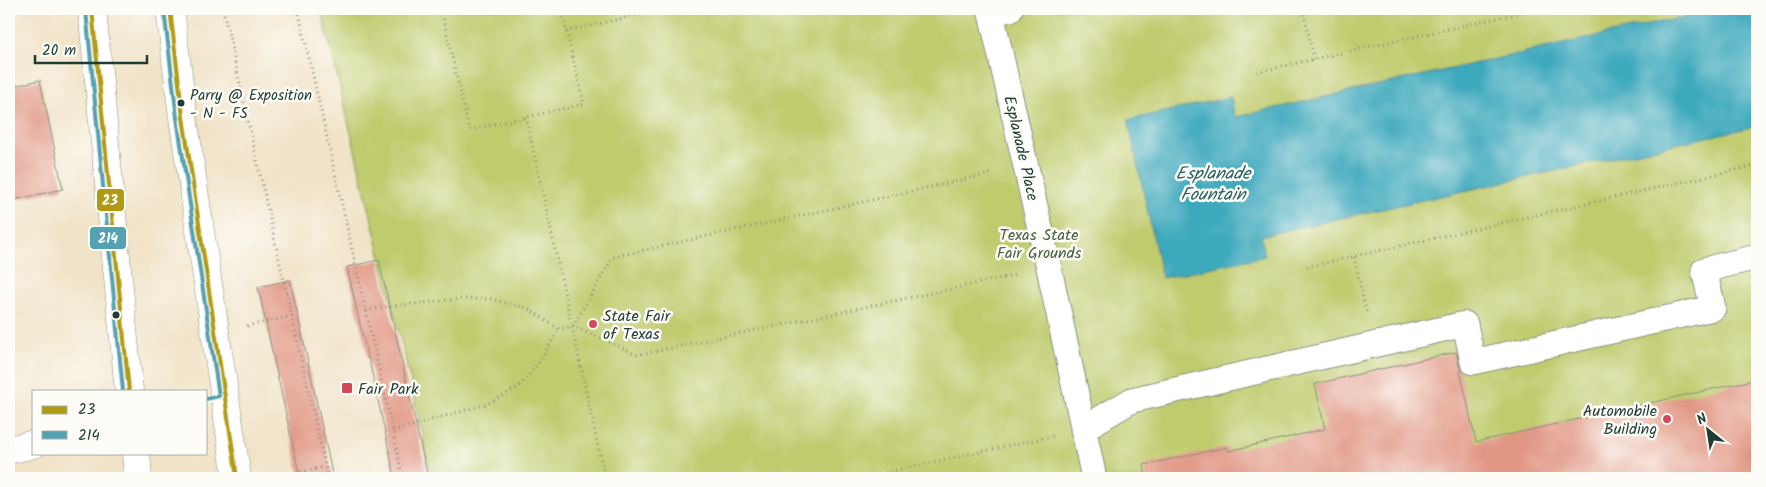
<svg xmlns="http://www.w3.org/2000/svg" width="1766" height="487" viewBox="0 0 1766 487" font-family="Kalam,sans-serif">
<style>
.green{fill:#bfcb6d;stroke:#6f8450}
.water{fill:#3ea9bd;stroke:#2e7378}
.building{fill:#e19684}
.lines{fill:none;stroke-linecap:round;stroke-linejoin:round}
.pedestrian-casing{stroke:#88907e;stroke-width:27}
.secondary-casing{stroke:#88907e;stroke-width:29}
.path{stroke:#88907e;stroke-width:3;stroke-dasharray:1 4;stroke-linecap:butt}
.pedestrian{stroke:#fff;stroke-width:25}
.secondary{stroke:#fff;stroke-width:28}
.bus-1-casing{stroke:#fdfcf7;stroke-width:8}
.bus-2-casing{stroke:#fdfcf7;stroke-width:8}
.bus-1{stroke:#b19a12;stroke-width:4}
.bus-2{stroke:#54a1b1;stroke-width:4}
.bus-dot{fill:#1f3d34;stroke:#fdfcf7;stroke-width:2}
.poi-dot{fill:#d1495b;stroke:#fdfcf7;stroke-width:2}
.labels{text-anchor:middle;stroke-width:5;stroke-linejoin:round;paint-order:stroke}
.bus-label{font-size:15px;fill:#1f3d34;stroke:#fdfcf7;text-anchor:start}
.street-label{font-size:16px;fill:#1f3d34;stroke:#fdfcf7}
.park-label{font-size:16px;fill:#476042;stroke:#fdfcf7}
.poi-label{font-size:16px;fill:#1f3d34;stroke:#fdfcf7;text-anchor:start}
.water-label{font-size:18px;font-style:italic;fill:#2a6364;stroke:#fdfcf7}
.line-badge{stroke:#fdfcf7;stroke-width:2}
.badge-label{font-size:14px;text-anchor:middle;font-weight:bold;fill:#fff}
</style>
<rect width="100%" height="100%" fill="#fdfcf7"/>
<filter id="ink" filterUnits="userSpaceOnUse"><feTurbulence type="fractalNoise" baseFrequency=".02" numOctaves="2"/><feDisplacementMap in="SourceGraphic" scale="10" xChannelSelector="R" yChannelSelector="G"/><feConvolveMatrix kernelMatrix="1 2 1 2 8 2 1 2 1" color-interpolation-filters="sRGB"/></filter>
<filter id="wash" filterUnits="userSpaceOnUse"><feTurbulence type="fractalNoise" baseFrequency=".0096" numOctaves="4" result="noise"/><feDisplacementMap in="SourceGraphic" scale="20" xChannelSelector="R" yChannelSelector="G"/><feGaussianBlur stdDeviation="1.12" result="paint"/><feColorMatrix in="noise" values="0 0 0 0 0 0 0 0 0 0 0 0 0 0 0 0 0 1.4 0 .05"/><feComposite in="paint" operator="in"/></filter>
<g filter="url(#wash)">
<rect width="100%" height="100%" fill="#f1e3c7"/>
<path class="green" d="M321,9h1436v469h-1326l-18,-87z"/>
<path class="water" d="M1719,9h38v117l-496,110 4,20 -103,22 -34,-158 103,-23 4,20z"/>
<g id="blocks">
<path class="building" d="M40,80l23,109 -54,12v-114z
M379,260l28,125 21,93h-33l-26,-119h-1l-21,-92z
M290,280l20,91 23,107h-33l-42,-191z
M1456,352l20,90 281,-63v99h-611l-2,-13 83,-18 1,4 97,-22 -10,-45z"/>
</g>
</g>
<g filter="url(#ink)">
<use href="#blocks" fill-opacity="0" stroke="#88907e" stroke-width="1"/>
<g class="lines">
<defs>
<path id="pedestrian" d="M1010,9l-19,4 58,255 45,210
M1083,429l49,-29 333,-76 8,38 240,-54 -9,-38 53,-13"/>
<path id="secondary" d="M92,9l37,382
M170,9l13,108 54,361
M9,450l25,-6
M136,453l2,25"/>
</defs>
<use href="#pedestrian" class="pedestrian-casing"/>
<use href="#secondary" class="secondary-casing"/>
<path class="path" d="M223,9l105,469
M298,9l68,302 37,167
M441,9l28,121 115,-26 -23,-95
M1303,9l11,50
M566,31l100,-22
M1257,72l280,-63
M526,117l79,361
M1354,257l13,58
M1307,267l450,-102
M366,311l17,-4 77,-8h31l36,9 32,21 14,-3 65,29 379,-80
M247,326l46,-10
M573,326l40,-69 381,-84
M393,431l94,-27 32,-17 21,-26 19,-32
M271,478l54,-11
M861,478l192,-42"/>
<use href="#pedestrian" class="pedestrian"/>
<use href="#secondary" class="secondary"/>
<defs>
<path id="bus-1" d="M92,9l37,382
M170,9l13,108 54,361"/>
<path id="bus-2" d="M86,10l37,381
M164,10l13,108 42,278 -13,3"/>
</defs>
<use href="#bus-1" class="bus-1-casing"/>
<use href="#bus-2" class="bus-2-casing"/>
<use href="#bus-1" class="bus-1"/>
<use href="#bus-2" class="bus-2"/>
</g>
</g>
<g class="bus-dot">
<circle cx="181" cy="103" r="4.5"/>
<circle cx="116" cy="315" r="4.5"/>
</g>
<g class="poi-dot">
<circle cx="593" cy="324" r="5"/>
<rect x="341" y="382" width="12" height="12" rx="2.5"/>
<circle cx="1667" cy="419" r="5"/>
</g>
<g class="labels">
<g class="bus-label">
<text x="190" y="100">Parry @ Exposition<tspan x="190" dy="18">- N - FS</tspan></text>
</g>
<g class="street-label">
<text transform="translate(1022 148) rotate(77)" y="6">Esplanade Place</text>
</g>
<g class="park-label">
<text x="1039" y="240">Texas State<tspan x="1039" dy="18">Fair Grounds</tspan></text>
</g>
<g class="poi-label">
<text x="603" y="321">State Fair<tspan x="603" dy="18">of Texas</tspan></text>
<text x="358" y="394">Fair Park</text>
<text x="1657" y="416" text-anchor="end">Automobile<tspan x="1657" dy="18">Building</tspan></text>
</g>
<g class="water-label">
<text x="1213" y="179">Esplanade<tspan x="1213" dy="21">Fountain</tspan></text>
</g>
</g>
<g class="line-badge">
<rect x="96" y="188" width="29" height="24" rx="5" fill="#b19a12"/>
<rect x="89" y="226" width="38" height="24" rx="5" fill="#54a1b1"/>
</g>
<g class="badge-label">
<text x="110" y="205">23</text>
<text x="108" y="243">214</text>
</g>
<rect width="1766" height="487" fill="none" stroke="#fdfcf7" stroke-width="30"/>
<rect x="32" y="390" width="175" height="65" fill="#fdfcf7" stroke="#a4b0a9"/>
<rect x="42" y="406" width="25" height="8" fill="#b19a12" stroke="#a4b0a9"/>
<text x="78" y="414" font-size="15" fill="#1f3d34">23</text>
<rect x="42" y="431" width="25" height="8" fill="#54a1b1" stroke="#a4b0a9"/>
<text x="78" y="440" font-size="15" fill="#1f3d34">214</text>
<g transform="translate(1708 430) rotate(330)" stroke="#fdfcf7" stroke-width="4" paint-order="stroke">
<path d="M0-4L9 19L0 12L-9 19Z" fill="#1f3d34"/>
<text y="-8" font-size="14" font-weight="bold" text-anchor="middle" fill="#1f3d34">N</text>
</g>
<path d="M35 55v8h112v-8" fill="none" stroke="#1f3d34" stroke-width="2.5"/>
<text x="42" y="55" font-size="15" fill="#1f3d34" stroke="#fdfcf7" stroke-width="4" paint-order="stroke">20 m</text>
</svg>
